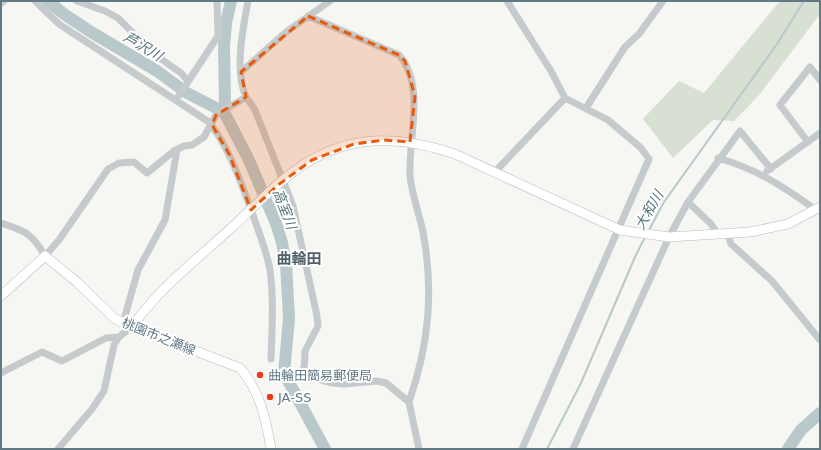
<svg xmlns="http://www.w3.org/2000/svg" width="821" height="450" viewBox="0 0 821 450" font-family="'DejaVu Sans','Noto Sans JP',sans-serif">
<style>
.green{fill:#d8dfd3}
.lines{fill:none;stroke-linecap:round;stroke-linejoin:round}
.stream{stroke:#b9c9cb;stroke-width:2}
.river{stroke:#b9c9cb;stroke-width:12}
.secondary-casing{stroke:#b7bdc1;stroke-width:10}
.street{stroke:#c5cacc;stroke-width:7}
.secondary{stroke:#fff;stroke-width:9}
.marked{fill:#e8590c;fill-opacity:0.2;stroke:#e8590c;stroke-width:3;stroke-dasharray:8 5;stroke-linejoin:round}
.poi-dot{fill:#f23716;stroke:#fff;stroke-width:1.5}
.labels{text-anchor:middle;stroke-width:4;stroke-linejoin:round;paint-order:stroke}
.street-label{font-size:13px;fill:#627986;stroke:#fff}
.poi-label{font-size:13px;fill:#627986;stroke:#fff;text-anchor:start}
.water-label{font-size:14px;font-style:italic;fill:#59767c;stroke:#fff}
.quarter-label{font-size:15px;font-weight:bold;fill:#51616a;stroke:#fff}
</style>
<rect width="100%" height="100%" fill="#f6f6f2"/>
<path class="green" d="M780,1h40v13l-60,80 -26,27 -21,-1 -40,38 -30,-39 36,-38 25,12z"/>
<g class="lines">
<path class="stream" d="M648,232l16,-30 113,-158 27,-43
M547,449l34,-66 54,-126 10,-20"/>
<path class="river" d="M48,1l16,13 27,18 66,39 30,22 37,19
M231,1l-5,22 -2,23 1,57 -1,9 24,46 29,68 5,17 4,21 3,54 -5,55 41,76
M788,449l13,-19 19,-17"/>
<defs>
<path id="secondary" d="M1,296l44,-40 32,26 37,36 9,5 117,45c20,23 26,51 31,81
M131,327c10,-12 20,-25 32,-37 21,-21 45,-41 67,-61 24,-22 46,-46 73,-64 49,-32 99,-29 152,-11l165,76 49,7 81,-5 38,-8 32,-17"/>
</defs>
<use href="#secondary" class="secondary-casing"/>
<path class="street" d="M35,1l24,23 150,98c21,27 32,61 44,93 6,18 14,37 17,55 4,30 2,59 1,89
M77,1l28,10 13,7 36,36 27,19 7,8
M248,1c-5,27 -14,71 -2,96 3,5 7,9 9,13l38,96 24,110 1,10 -13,25 -1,21
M507,1l44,70 14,27 43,22 33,28 8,11 -127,290
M1,3l3,-2
M308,16l91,39c27,30 9,84 11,121 2,19 9,37 13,56 11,60 6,112 -14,170
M241,72l45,-40 44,-31
M176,100l42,-64 -1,-35
M586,108l39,-61 14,-13 24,-33
M808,142l-28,-37 30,-38 10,13
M718,158c39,11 66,29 98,52
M767,171l53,-38
M494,173l71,-75
M688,202l23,22 7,10
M1,223c24,8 31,10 44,33l14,-16 49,-71 11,-6 15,-1 13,11 27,-22 10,-5 8,-1 12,-8 12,-22 30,-18
M728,233l3,11 41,37 48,59
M123,323l15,-53 27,-50 12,-70
M301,371l16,8 16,4 12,1 32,-3 9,2 23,19 10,47
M1,373l41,-21 20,9 44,-23 13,-1
M58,449l34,-40 12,-18 10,-46 5,-8 12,-10
M573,449l96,-212 19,-35 52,-71 31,38"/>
<use href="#secondary" class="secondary"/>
</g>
<path class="marked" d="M308,16l91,39 6,6 10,35 -5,46 -26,-2 -30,4 -42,16 -34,25 -27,25 -22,-56 -17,-29 4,-10 30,-18 -5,-25z"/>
<g class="poi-dot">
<circle cx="260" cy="375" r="4"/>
<circle cx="270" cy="397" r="4"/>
</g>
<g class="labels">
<g class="street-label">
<text transform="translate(159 336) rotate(22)" y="5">桃園市之瀬線</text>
</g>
<g class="poi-label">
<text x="268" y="380">曲輪田簡易郵便局</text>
<text x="278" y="402">JA-SS</text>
</g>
<g class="water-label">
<text transform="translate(143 46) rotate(31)" y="5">芦沢川</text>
<text transform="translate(285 209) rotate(69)" y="5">高室川</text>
<text transform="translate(649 210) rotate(-60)" y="5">大和川</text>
</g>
<g class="quarter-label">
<text x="299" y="264">曲輪田</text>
</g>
</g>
<rect width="821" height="450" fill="none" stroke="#627986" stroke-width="4"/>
</svg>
